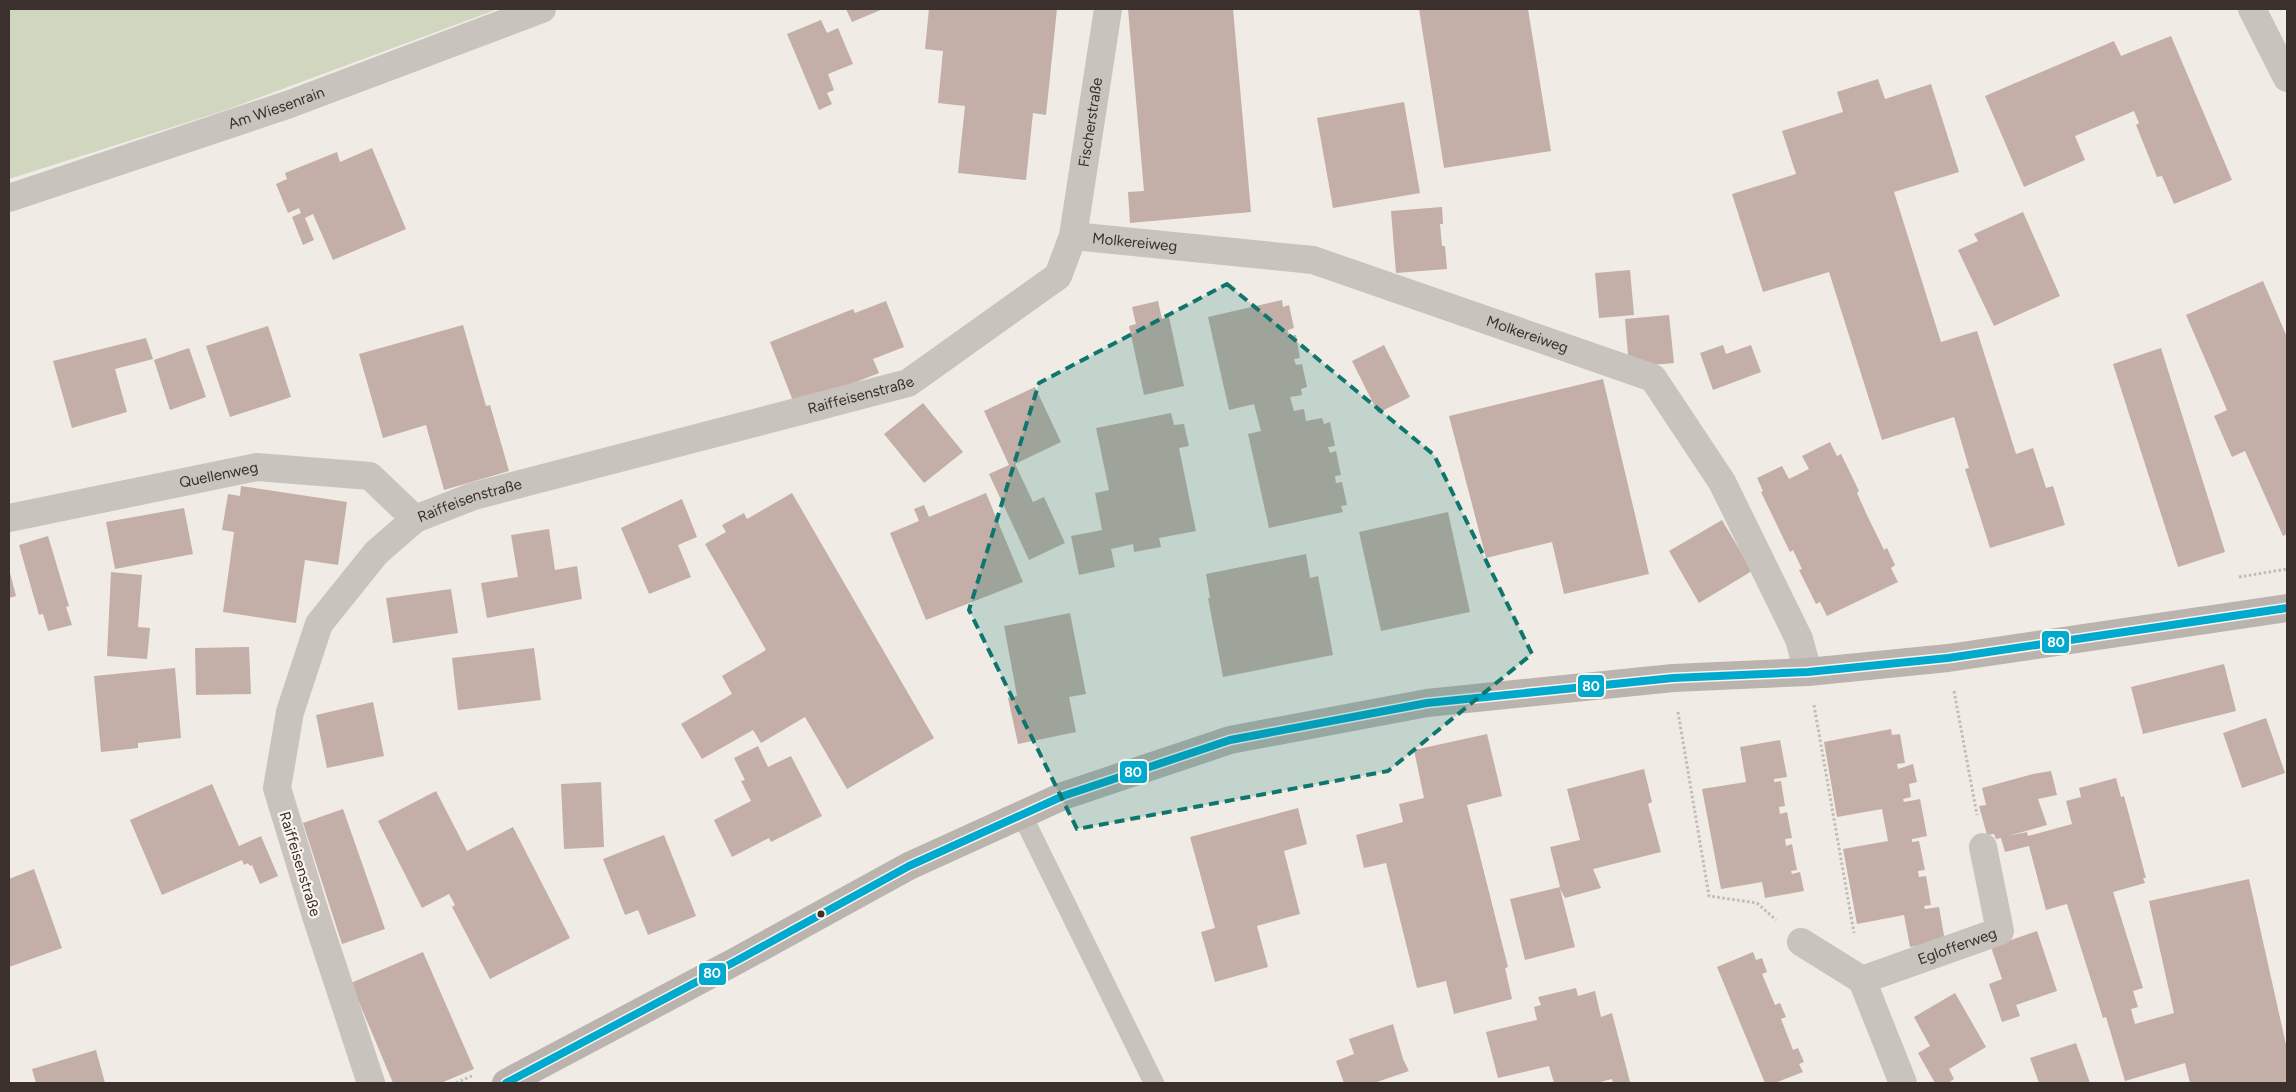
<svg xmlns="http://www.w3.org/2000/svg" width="2296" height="1092" viewBox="0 0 2296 1092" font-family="Figtree,sans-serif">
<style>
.green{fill:#d1d6bf}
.building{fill:#c3afa7}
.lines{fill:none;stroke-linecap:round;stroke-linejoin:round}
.path{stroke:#c2bbb6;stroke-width:3;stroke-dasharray:2.5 2.5;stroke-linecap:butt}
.lane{stroke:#c9c3be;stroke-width:20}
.street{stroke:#c9c3be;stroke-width:28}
.secondary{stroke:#bab3ae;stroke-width:28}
.bus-1-casing{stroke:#fbf5ee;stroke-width:11}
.bus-1{stroke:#00a9ce;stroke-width:8}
.marked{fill:#0f766e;fill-opacity:0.2;stroke:#0f766e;stroke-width:4;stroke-dasharray:10 6;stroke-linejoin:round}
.bus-dot{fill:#3b302b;stroke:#fbf5ee;stroke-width:2}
.labels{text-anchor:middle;stroke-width:4.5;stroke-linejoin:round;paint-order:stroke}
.street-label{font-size:15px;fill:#3b302b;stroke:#fbf5ee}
.line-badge{stroke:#fbf5ee;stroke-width:2}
.badge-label{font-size:14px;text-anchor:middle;font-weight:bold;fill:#fff}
</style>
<rect width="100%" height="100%" fill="#f0ebe5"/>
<path class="green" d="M9,9h489l-272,101 -217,69z"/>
<path class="building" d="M846,9h37l-31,13z
M929,9h128l-11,106 -13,-2 -7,67 -68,-7 7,-67 -27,-3 5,-52 -18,-2z
M1128,9h105l18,203 -121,11 -2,-31 16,-1z
M1419,9h109l23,142 -107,17z
M821,20l6,13 11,-5 15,36 -25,10 6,16 -7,3 5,11 -13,6 -32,-76z
M2171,36l61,144 -58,24 -12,-28 -5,1 -21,-52 3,-2 -5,-12 -59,25 10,24 -61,27 -39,-91 129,-55 7,15z
M1878,79l7,20 46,-15 28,88 -65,20 47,150 36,-11 39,123 17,-6 13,40 7,-2 12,39 -75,23 -25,-79 4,-1 -15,-51 -72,23 -53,-168 -66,20 -31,-98 64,-20 -14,-43 61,-19 -6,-20z
M1404,102l16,91 -87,15 -16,-90z
M372,148l34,81 -73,31 -20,-46 -8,4 9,22 -11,5 -11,-28 9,-4 -2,-5 -11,5 -12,-29 11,-5 -2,-6 52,-21 3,10z
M1442,207l1,17h-3l2,22h3l2,23 -51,4 -5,-62z
M2023,212l37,84 -66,30 -36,-76 20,-9 -4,-7z
M1630,270l4,45 -35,3 -4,-45z
M2263,281l24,56v197l-4,2 -38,-85 -13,6 -18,-41 13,-6 -41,-95z
M1282,300l1,7 6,-2 5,23 -6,2 1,6 7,-1 4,23 -6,1 2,6 6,-1 5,23 -6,2 1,6 -12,2 4,14 10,-2 2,12 16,-3 2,6 6,-2 5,24 -7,1 2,6 6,-2 5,24 -6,1 1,7 6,-1 5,23 -6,1 2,6 -74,16 -21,-94 13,-3 -7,-27 -25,6 -21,-93z
M886,301l18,46 -31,12 6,14 -84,33 -25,-64 83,-33 2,4z
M1158,301l4,18 7,-2 15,69 -40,9 -15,-69 7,-2 -4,-17z
M1669,315l5,48 -45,4 -4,-48z
M463,325l23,81 4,-1 19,66 -65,19 -18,-65 -43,13 -24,-84z
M268,326l23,71 -61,20 -24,-71z
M146,338l7,21 -38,10 12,43 -55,16 -19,-67z
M1384,345l26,52 -32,16 -26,-52z
M1723,345l3,9 25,-9 10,27 -48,18 -13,-37z
M189,348l17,49 -36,13 -16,-50z
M2161,348l64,204 -47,15 -65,-203z
M1603,379l46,195 -85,20 -12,-52 -66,16 -37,-142z
M1035,387l26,55 -46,22 18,38 11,-5 21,46 -36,17 -40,-86 20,-9 -25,-54z
M923,403l40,49 -39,31 -40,-49z
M1171,413l3,12 10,-1 5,22 -10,2 17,83 -37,7 2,9 -27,5 -1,-8 -22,5 4,18 -36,8 -8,-39 31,-6 -7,-37 14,-3 -13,-62z
M1830,442l7,14 4,-2 18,37 -2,2 9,20 18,37 3,-2 8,17 -4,3 7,14 -71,34 -7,-14 -4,2 -17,-34 3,-1 -9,-19 -3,2 -29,-60 2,-1 -6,-13 25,-12 7,13 20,-10 -7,-13z
M241,486l106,16 -9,63 -33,-5 -9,63 -73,-11 11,-80 -12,-2 6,-36 12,2z
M792,493l142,245 -87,51 -42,-72 -44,26 -8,-13 -51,29 -21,-35 51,-30 -10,-18 44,-26 -61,-106 21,-12 -4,-7 22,-12 3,6z
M986,493l37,89 -97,38 -36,-87 29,-12 -5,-12 10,-4 5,12z
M682,499l15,38 -19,8 13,32 -42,17 -28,-66z
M184,508l9,46 -78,15 -9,-47z
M1448,512l22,100 -89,19 -22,-99z
M1722,520l30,51 -53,32 -30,-52z
M549,529l6,41 22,-4 5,33 -95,19 -6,-35 37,-6 -7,-42z
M48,536l21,70 -3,1 6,18 -24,6 -5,-17 -4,1 -20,-70z
M1306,554l4,24 8,-2 15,79 -110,22 -15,-79h2l-4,-24z
M9,569l7,27 -7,2z
M111,572l31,3 -4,52 12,1 -3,31 -40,-3z
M451,589l7,44 -65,10 -7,-45z
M1070,613l16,81 -17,3 7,35 -58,12 -10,-46 9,-2 -13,-70z
M249,647l2,47 -55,1 -1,-47z
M534,648l7,52 -83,10 -6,-52z
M2224,664l12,47 -93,23 -12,-47z
M175,668l6,70 -43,5v5l-37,4 -7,-76z
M373,702l11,54 -57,12 -11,-53z
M2266,718l19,55 -43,15 -19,-55z
M1891,729l1,6 8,-1 5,29 -8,1 1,5 15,-5 4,18 -8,2 2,13 -8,2 1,3 16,-3 7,37 -15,3v3l7,-1 6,29 -7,1 1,6 7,-1 5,29 -7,1 1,3 14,-2 6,34 -35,6 -6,-32 -47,9 -14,-75 45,-8 -6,-32 -45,8 -13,-75z
M1487,734l15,62 -35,9 41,162 -3,1 7,31 -58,15 -8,-33 -29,7 -31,-125 -22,5 -8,-33 47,-13 -4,-18 25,-6 -10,-48z
M1780,740l7,37 -13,2v3l7,-1 4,25 -6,1 1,7 7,-2 5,26 -7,1 1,7 6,-2 5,26 -6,1 1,3 8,-2 4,19 -39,7 -3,-16 -41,7 -19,-100 44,-7 -6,-35z
M758,746l10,21 23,-11 31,60 -51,26 -2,-4 -37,19 -18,-37 37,-19 -10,-20 4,-1 -11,-22z
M1644,769l8,33 -4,2 13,48 -68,17 8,19 -36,10 -5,-9 15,58 -50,13 -15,-61 50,-12 -10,-40 30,-7 -13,-51z
M2051,771l6,24 -19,4 9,26 -39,11 19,-4 1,4 44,-12 -6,-23 15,-4 -2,-9 37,-10 5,19 3,-1 22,82h-3l2,5 -32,9 30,96 -10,3 5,16 -7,2 4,15 39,-11 -25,-112 100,-22 38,170v34h-97l-5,-20 -60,18 -19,-64 -3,1 -36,-114 -21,6 -17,-64 -24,6 -4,-14 -5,1 -2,-5 -7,1 -8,-29 7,-1 -4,-17 51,-14z
M601,782l3,65 -40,2 -3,-65z
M212,784l27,62 22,-10 17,40 -18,8 -8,-19 -2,1 -2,-3 -4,2 -2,-5 -80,35 -32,-75z
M436,791l31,60 46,-24 57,111 -80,41 -38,-72 3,-2 -6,-11 -27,14 -44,-87z
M1298,808l9,36 -23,7 16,63 -43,12 11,41 -53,15 -14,-50 14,-4 -25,-91z
M343,809l42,120 -43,15 -39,-121z
M664,835l32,81 -48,19 -10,-25 -13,5 -22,-56z
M34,869l28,79 -53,19v-88z
M2037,931l20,60 -41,14 4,11 -18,6 -13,-38 13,-5 -11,-32z
M423,952l51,117 -33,14h-48l-42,-100z
M1753,952l3,8 6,-2 5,14 -5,2 13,31 5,-2 6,14 -5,2 12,31 5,-2 6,14 -5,2 4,8 -28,11h-10l-48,-116z
M1576,988l2,8 17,-5 6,26 11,-4 18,69 -17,1 -1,-4 -16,4h-42l-5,-17 -51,12 -12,-46 51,-12 -3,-13 7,-2 -3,-8z
M1955,993l31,54 -37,22 5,10 -6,4h-13l-17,-30 12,-7 -16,-29z
M1393,1024l10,35 6,12 -35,12h-30l-8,-22 18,-7 -5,-15z
M2076,1043l14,40h-51l-9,-25z
M96,1050l9,33h-69l-4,-14z"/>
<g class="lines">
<path class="path" d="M2239,577l48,-8
M1954,691l23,124
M1814,705l40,228
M1678,712l31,184 48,7 19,17
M456,1083l16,-7"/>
<path class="lane" d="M1022,815l132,268"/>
<g class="street">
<path d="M2252,9l35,69"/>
<path id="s1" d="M9,198l281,-94 252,-95"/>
<path id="s2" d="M1073,236l240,24 340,118 69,104 77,157 9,33"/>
<path id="s3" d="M9,518l248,-51 113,9 45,43"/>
<path d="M1801,942l61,38 41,103"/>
<path id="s4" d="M1862,980l138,-49 -17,-84"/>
<path id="s5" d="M371,1083l-54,-164 -40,-131 13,-76 29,-88 57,-71 39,-34 59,-23 434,-113 150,-107 15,-40 35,-227"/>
</g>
<path class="secondary" d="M506,1083l230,-122 173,-95 154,-70 167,-56 197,-37 246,-25 135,-6 140,-14 339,-50"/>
<defs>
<path id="bus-1" d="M506,1083l230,-122 173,-95 154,-70 167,-56 197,-37 246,-25 135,-6 140,-14 339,-50"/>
</defs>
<use href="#bus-1" class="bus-1-casing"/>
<use href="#bus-1" class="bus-1"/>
</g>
<path class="marked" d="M1227,284l207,171 98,199 -144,117 -311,58 -108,-219 70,-227z"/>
<circle class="bus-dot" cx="821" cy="914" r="4.5"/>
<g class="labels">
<g class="street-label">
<text dy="5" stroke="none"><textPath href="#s1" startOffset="282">Am Wiesenrain</textPath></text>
<text dy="5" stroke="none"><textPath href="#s5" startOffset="1476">Fischerstraße</textPath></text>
<text dy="5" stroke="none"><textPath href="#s2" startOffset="62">Molkereiweg</textPath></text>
<text dy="5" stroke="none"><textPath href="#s2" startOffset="468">Molkereiweg</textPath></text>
<text dy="5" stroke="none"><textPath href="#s5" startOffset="1085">Raiffeisenstraße</textPath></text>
<text dy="5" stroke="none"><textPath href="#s3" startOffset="214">Quellenweg</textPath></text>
<text dy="5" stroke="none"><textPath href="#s5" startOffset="680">Raiffeisenstraße</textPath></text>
<text transform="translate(300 864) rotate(73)" y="5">Raiffeisenstraße</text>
<text dy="5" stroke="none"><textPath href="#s4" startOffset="101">Eglofferweg</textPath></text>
</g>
</g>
<g class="line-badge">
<rect x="2041" y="630" width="29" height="24" rx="5" fill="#00a9ce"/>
<rect x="1577" y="674" width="28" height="24" rx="5" fill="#00a9ce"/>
<rect x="1119" y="760" width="29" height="24" rx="5" fill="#00a9ce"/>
<rect x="698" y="962" width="29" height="24" rx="5" fill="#00a9ce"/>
</g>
<g class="badge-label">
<text x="2056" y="647">80</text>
<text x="1591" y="691">80</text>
<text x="1133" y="777">80</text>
<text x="712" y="978">80</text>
</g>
<rect width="2296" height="1092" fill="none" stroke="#3b302b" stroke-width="20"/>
</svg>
